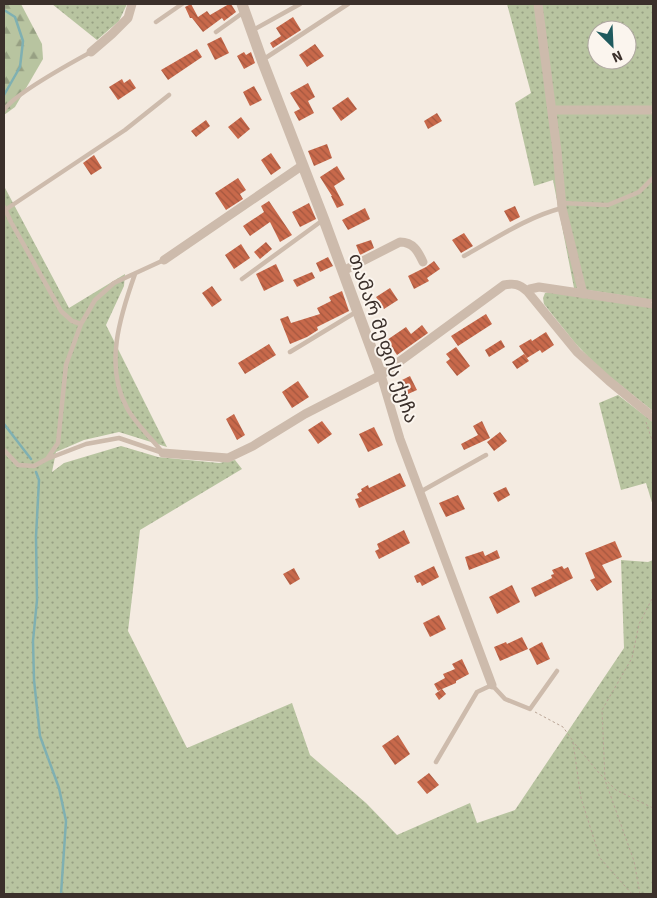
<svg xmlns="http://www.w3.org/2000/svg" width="657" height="898" viewBox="0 0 657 898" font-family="Signika,'Noto Sans Georgian',sans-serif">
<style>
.grass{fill:url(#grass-dots);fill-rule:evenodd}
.forest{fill:url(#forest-firs)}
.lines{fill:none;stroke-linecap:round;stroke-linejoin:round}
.stream{stroke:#7fb0b2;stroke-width:2.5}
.building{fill:url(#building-back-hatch)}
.path{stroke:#b9a596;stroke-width:1;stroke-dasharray:2.5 2.5;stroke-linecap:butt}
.service{stroke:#cdbbac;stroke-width:4.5}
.minor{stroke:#cdbbac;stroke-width:9}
.tertiary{stroke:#cdbbac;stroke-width:11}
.labels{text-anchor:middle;stroke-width:4;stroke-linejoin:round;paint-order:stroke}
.street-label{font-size:19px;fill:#3b302b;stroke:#fbf5ee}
</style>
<defs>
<pattern id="grass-dots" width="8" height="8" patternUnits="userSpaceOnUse" patternTransform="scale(1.25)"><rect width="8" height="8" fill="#b8c4a0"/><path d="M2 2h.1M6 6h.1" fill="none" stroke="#97a083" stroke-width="1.8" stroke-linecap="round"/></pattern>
<pattern id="forest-firs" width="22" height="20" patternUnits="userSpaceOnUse" patternTransform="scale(1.25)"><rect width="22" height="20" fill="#b8c4a0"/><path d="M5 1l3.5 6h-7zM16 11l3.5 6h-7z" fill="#97a083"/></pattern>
<pattern id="building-back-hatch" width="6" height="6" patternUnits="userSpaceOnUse" patternTransform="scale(1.25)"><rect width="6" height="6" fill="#c8694b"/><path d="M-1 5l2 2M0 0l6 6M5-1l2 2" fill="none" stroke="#a4573f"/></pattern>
</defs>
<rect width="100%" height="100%" fill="#f4ebe1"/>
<path class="grass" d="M52,4h75l-8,17 -22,19z
M507,4h146v296l-79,-12 -21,-108 -19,6 -19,-83 16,-10zM597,30h30v30h-30z
M4,186l65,122 56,-34 -1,12 -18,39 61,122 -48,-15 -35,8 -28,12 -4,20 12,-9 57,-17 37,11 61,6 16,-3 7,9 -102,61 -12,101 59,117 105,-45 18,52 56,48 31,32 73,-32 7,20 38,-13 109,-162 -3,-88 27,2 5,-2v334h-649z
M549,292l104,14v105l-54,-43 -24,-25 -31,-39 -1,-6 2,-5z
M618,395l35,27v84l-7,-23 -25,7 -22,-87z"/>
<path class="forest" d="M4,4h17l21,40 1,15 -28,48 -11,8z"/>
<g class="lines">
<path class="stream" d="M4,10l11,7 8,24 -3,26 -16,28
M4,424l27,35
M36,472l3,8 -3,57 1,63 -4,41 1,39 6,56 19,52 7,33 -5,73"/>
</g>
<path class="building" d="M191,4l7,13 9,-6 3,4 19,-11h2l5,8 -12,9 -2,-3 -19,14 -11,-14h-2l-5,-11z
M293,17l8,13 -28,18 -3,-5 11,-7 -5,-8z
M221,37l8,16 -14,7 -8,-16z
M315,44l9,12 -17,11 -8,-12z
M197,49l5,8 -34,23 -7,-10z
M244,52l2,3 5,-3 4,11 -11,6 -7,-13z
M122,79l2,4 6,-4 6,9 -18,12 -9,-13z
M308,83l7,14 -7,4 6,12 -15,8 -5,-9 6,-3 -10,-16z
M254,86l8,14 -12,6 -7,-14z
M348,97l9,12 -16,12 -9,-13z
M437,113l5,8 -14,8 -4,-8z
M241,117l9,12 -12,10 -10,-12z
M206,120l4,6 -14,11 -5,-6z
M327,144l5,14 -18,8 -6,-15z
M271,153l10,15 -10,7 -10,-15z
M94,155l8,13 -11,7 -8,-12z
M337,166l8,13 -11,7 10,19 -7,3 -6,-12h1l-12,-19z
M238,178l8,12 -6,4 3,5 -17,11 -11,-17z
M269,201l23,34 -12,7 -10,-20 -20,14 -7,-10 21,-14 -3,-6z
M309,203l7,16 -16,8 -8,-15z
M515,206l5,11 -10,5 -6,-11z
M365,208l5,11 -22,11 -6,-10z
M464,233l9,13 -12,7 -9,-13z
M371,240l3,8 -14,7 -4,-10z
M266,242l6,7 -12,10 -6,-7z
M241,244l9,14 -16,11 -9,-14z
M328,257l5,9 -13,6 -4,-9z
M434,261l6,8 -13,9 2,3 -15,8 -6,-13 18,-9z
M276,264l8,17 -20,10 -8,-17z
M312,272l3,6 -18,9 -4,-7z
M212,286l10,14 -10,7 -10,-14z
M390,288l8,12 -14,9 -8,-12z
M342,291l7,20 -32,16 1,3 -11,7 -17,7 -10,-25 8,-3 3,7 29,-9 -3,-6 14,-7 -2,-4z
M486,314l6,10 -34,22 -7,-10z
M422,325l6,8 -31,22 -10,-15 19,-13 5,7z
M546,332l8,13 -12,8 -2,-3 -13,8 -8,-12 12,-7 1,2z
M501,340l4,7 -16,10 -4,-7z
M269,344l7,11 -31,19 -7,-11z
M456,347l14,19 -13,10 -11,-14 4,-3 -4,-5z
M524,354l5,7 -12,8 -5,-7z
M410,376l7,14 -9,4 -6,-14z
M298,381l11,16 -17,11 -10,-16z
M234,414l11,21 -8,5 -11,-21z
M322,421l10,13 -14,10 -10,-14z
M482,421l8,17 -26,12 -3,-6 17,-9 -5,-9z
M374,427l9,18 -15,7 -9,-18z
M500,432l7,9 -13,10 -7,-9z
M400,473l6,13 -47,22 -4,-9 4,-1 -2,-4 5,-3 -1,-2 7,-4 1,3z
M506,487l4,8 -12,7 -5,-9z
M458,495l7,14 -19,8 -7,-14z
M404,530l6,13 -31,16 -4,-8 4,-2 -2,-5z
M615,541l7,16 -20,8 10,17 -15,9 -7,-11 5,-2 -10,-25z
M497,550l3,8 -31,12 -4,-13 18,-6 2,5z
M434,566l5,11 -17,9 -2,-4 -3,1 -3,-7z
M562,566l2,3 4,-2 5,11 -38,19 -4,-9 21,-10 -1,-3 3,-1 -2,-4z
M294,568l6,11 -10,6 -7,-11z
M512,585l8,17 -23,12 -8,-17z
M439,615l7,14 -16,8 -7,-14z
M522,637l6,12 -28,12 -6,-14 12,-5 1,2z
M542,642l8,17 -13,6 -8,-16z
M462,659l7,15 -13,7v2l-14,6 4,5 -7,6 -4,-6 7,-5 -4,2 -4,-7 11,-6 -2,-4 12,-5 -3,-5z
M398,735l12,19 -15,11 -13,-19z
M429,773l10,12 -12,9 -10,-12z"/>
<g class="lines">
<path class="path" d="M646,422l7,21
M535,712l28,15 10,14
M573,742l8,56 19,60 32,36
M575,744l24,29 17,17 37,18
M640,894l-6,-33 -29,-81 -3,-70 30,-52 7,-34 14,-27"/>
<path class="service" d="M156,22l26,-18
M253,30l47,-26
M216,32l28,-20
M264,59l84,-55
M4,110c11,-17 67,-47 87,-58
M561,203l47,2 31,-13 14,-14
M4,207l7,15 50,89 11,10 9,3 14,-24 19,-17 50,-23
M5,210l120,-80 44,-35
M464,256c31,-17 63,-39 98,-48
M135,274c-15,42 -31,92 -8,134 8,15 25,31 36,45
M242,279l81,-59
M290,352l66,-40
M4,450l14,15 16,1 13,-7 39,-15 33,-6 44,15
M47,459l11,-16 8,-78 15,-41
M420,492l66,-37
M436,762l41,-70 15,-7 13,14 25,10 27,-38"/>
<path class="minor" d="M538,4l19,147 5,57 21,86
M91,52l21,-18 16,-16 4,-14
M552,110h101
M164,260l139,-95
M343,271l57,-29c13,0 18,9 23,20
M527,291l3,-2 9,-2 114,17
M381,375l19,64 92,246
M163,453l65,5 25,-12 52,-32 76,-39 123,-90c10,-2 15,-1 23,6l50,61 32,29 44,36"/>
<path class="tertiary" d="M242,4l20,56 62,160 57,155"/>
</g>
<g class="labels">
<g class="street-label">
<text transform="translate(384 338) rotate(71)" y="7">თამარ მეფის ქუჩა</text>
</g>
</g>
<rect width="657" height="898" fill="none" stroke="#3b302b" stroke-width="10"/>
<g transform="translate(612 45) rotate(156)"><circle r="24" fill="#fbf5ee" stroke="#aea6a0"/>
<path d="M0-4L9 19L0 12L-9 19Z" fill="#1f5a5e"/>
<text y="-8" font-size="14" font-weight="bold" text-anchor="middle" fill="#3b302b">N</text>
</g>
</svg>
